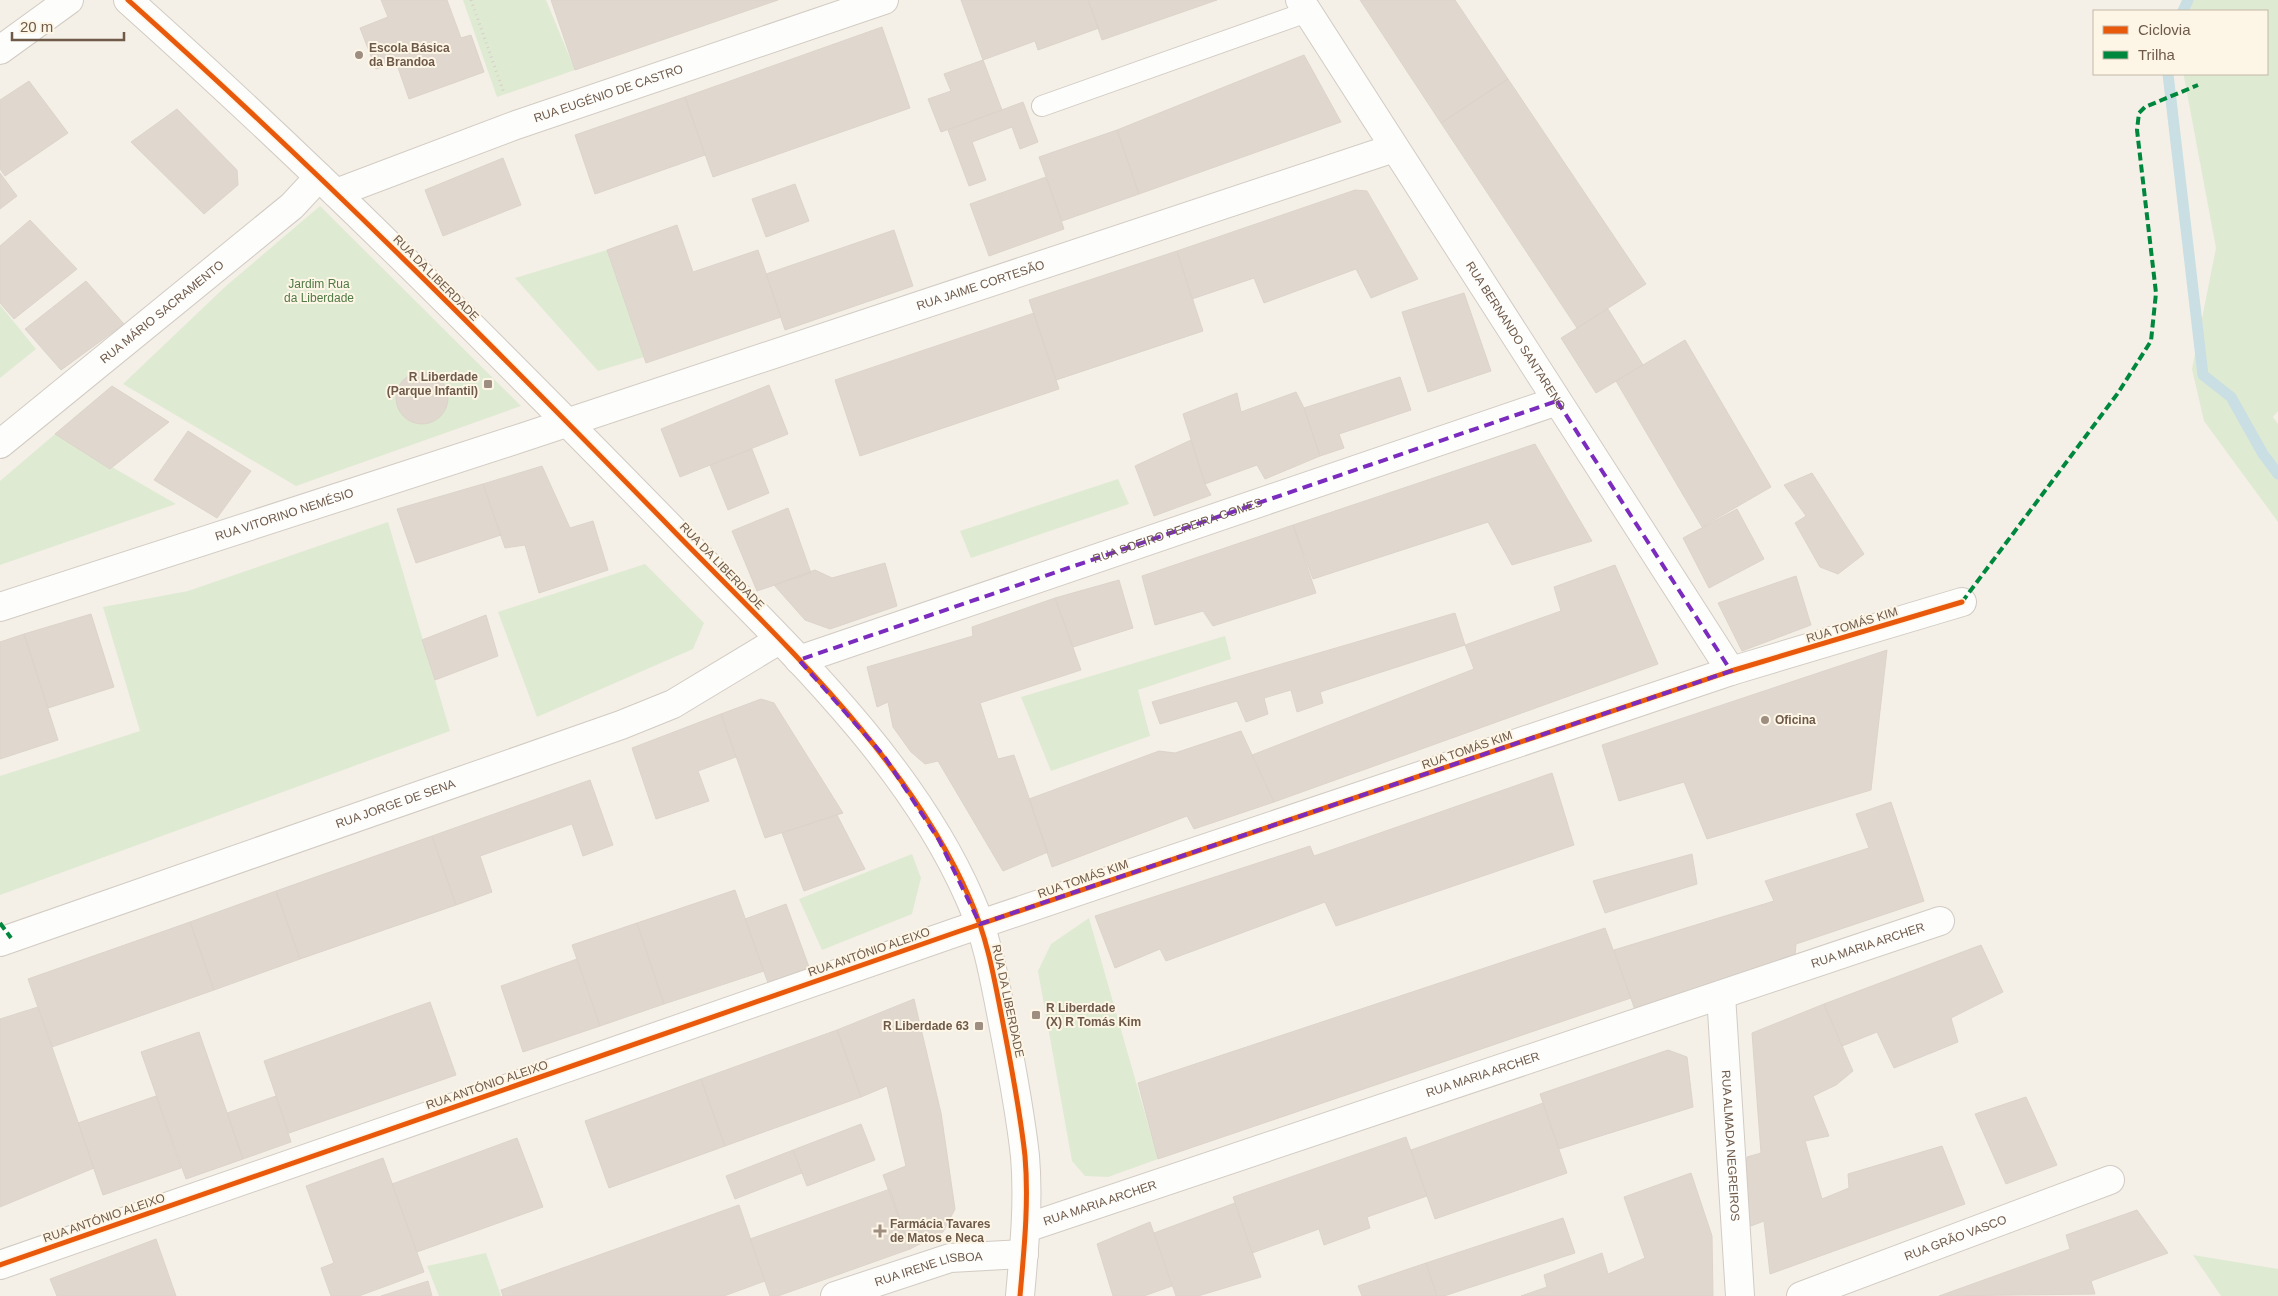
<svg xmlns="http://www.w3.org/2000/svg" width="2278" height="1296" viewBox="0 0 2278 1296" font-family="Helvetica,sans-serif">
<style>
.green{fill:#dfead2}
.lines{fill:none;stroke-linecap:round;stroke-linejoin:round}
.stream{stroke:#c9dfe3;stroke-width:11}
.building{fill:#e0d8cf;stroke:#dcd4ca}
.service-casing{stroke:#d2cbc3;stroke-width:22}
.minor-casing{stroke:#d2cbc3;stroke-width:30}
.tertiary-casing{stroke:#d2cbc3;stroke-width:30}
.path{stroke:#d6cfc9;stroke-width:3;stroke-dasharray:1 4;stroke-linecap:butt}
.service{stroke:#fdfdfb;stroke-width:20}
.minor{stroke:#fdfdfb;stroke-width:28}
.tertiary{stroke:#fdfdfb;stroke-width:28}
.quiet{stroke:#00873e;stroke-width:4;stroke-dasharray:8 4;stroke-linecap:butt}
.cycleway-casing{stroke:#fdf6e6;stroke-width:8}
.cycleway{stroke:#e8590c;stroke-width:5}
.marked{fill:none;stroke:#7b2cbf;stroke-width:4;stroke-dasharray:10 6;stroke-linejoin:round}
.poi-dot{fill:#9e8e81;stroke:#fdf6e6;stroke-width:2}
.labels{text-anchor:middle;stroke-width:4;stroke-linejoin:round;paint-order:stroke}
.poi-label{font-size:12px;font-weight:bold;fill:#6f5a4a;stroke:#fdf6e6;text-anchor:start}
.street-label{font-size:12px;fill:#6f5a4a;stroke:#fdf6e6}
.park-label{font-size:12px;fill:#517a46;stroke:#fdf6e6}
</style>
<rect width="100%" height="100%" fill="#f4f0e7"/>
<path class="green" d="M463,0h83l29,70 -78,27z
M2187,0h91v411l-5,6 5,7v98l-74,-101 -12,-52 24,-121 -32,-171v-3h83v-63h-80z
M320,206l201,200 -225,80 -173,-102 103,-98z
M607,250l37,107 -46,14 -83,-93z
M0,305l36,44 -36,29z
M55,434l121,70 -176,61v-84z
M1118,479l11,25 -158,54 -11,-27z
M388,522l62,209 -450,164v-119l140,-45 -37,-124 85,-16z
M645,564l59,59 -11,26 -156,68 -39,-105z
M1225,636l6,23 -93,31 12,46 -99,35 -30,-74z
M912,854l9,24 -9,36 -90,36 -23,-51z
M1089,918l69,241 -50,18 -23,-1 -13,-15 -34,-190 13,-27z
M486,1253l15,43h-62l-12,-30z
M2193,1255l85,14v27h-57z"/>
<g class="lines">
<path class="stream" d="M2183,11l5,-11
M2168,74l35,301 28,22 32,57 15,20"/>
</g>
<path class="building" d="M381,0h66l14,38 10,-3 13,37 -75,27 -13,-37 -20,7 -16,-41 28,-11z
M551,0h227l-203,70z
M961,0h127l11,28 -61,22 -3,-9 -52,19z
M1088,0h129l-115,40z
M1360,0h95l53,79 -67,44z
M882,27l28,81 -197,69 -28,-80z
M1304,55l37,67 -202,72 -22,-64z
M983,60l19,50 -61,22 -13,-33 23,-8 -7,-17z
M1508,79l138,205 -69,44 -136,-205z
M29,81l39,52 -63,43 -5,-7v-69z
M685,97l20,58 -110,39 -20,-59z
M1023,102l15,40 -18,7 -8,-22 -40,15 14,38 -17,6 -21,-56z
M177,109l60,61 1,15 -34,29 -73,-72z
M1117,130l22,64 -77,27 -23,-64z
M503,158l18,47 -78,31 -18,-46z
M0,173l17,23 -17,13z
M1046,177l18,52 -75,27 -19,-52z
M795,184l14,37 -43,16 -14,-38z
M1355,190l12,1 51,88 -47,19 -15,-29 -92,34 -10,-25 -62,21 -15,-48z
M30,220l47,49 -63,50 -14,-16v-57z
M677,225l16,47 65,-22 23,67 -135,46 -39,-113z
M894,230l19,56 -128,44 -19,-56z
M1177,251l26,80 -147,49 -27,-80z
M86,281l38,43 -63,46 -36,-41z
M1464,293l27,78 -63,21 -26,-80z
M1608,309l35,56 -47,28 -35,-55z
M1034,313l25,76 -199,67 -25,-76z
M1685,340l86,147 -69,40 -86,-146z
M396 398a26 26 0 1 1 52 0a26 26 0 1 1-52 0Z
M1400,377l11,33 -72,24 5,14 -24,8 -16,-48z
M769,385l19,49 -108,43 -19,-48z
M112,386l57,36 -59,47 -55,-35z
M1296,392l8,16 16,48 -55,23 -8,-14 -52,19 -22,-70 54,-21 4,19z
M188,431l63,40 -34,47 -63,-38z
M1191,440l14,44 6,11 -57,21 -19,-50z
M1535,444l57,97 -80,24 -24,-43 -175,57 -20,-54z
M752,449l17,44 -41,17 -18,-45z
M542,466l28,62 23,-7 15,49 -69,23 -14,-48 -20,3 -22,-64z
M1812,473l52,81 -26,20 -18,-7 -25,-44 11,-7 -22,-31z
M483,484l18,51 -85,28 -19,-54z
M788,508l23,65 -54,18 -25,-60z
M1737,509l27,50 -55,29 -26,-50z
M1293,525l23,68 -103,33 -10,-15 -48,14 -13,-49z
M885,563l12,43 -67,23 -25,-9 -31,-35 41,-15 17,8z
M1615,565l43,99 -384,138 -22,-47 222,-86 -9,-24 96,-34 -7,-24z
M1796,576l15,49 -69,26 -24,-48z
M1119,580l14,48 -60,19 -18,-49z
M1055,598l26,72 -101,33 18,56 16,-4 34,97 -45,19 -65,-110 -13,3 -14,-12 -18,-25 -5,-25 -11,5 -10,-40 106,-31 -1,-9z
M1455,613l10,32 -145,47 3,11 -26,9 -6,-22 -27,8 4,16 -22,8 -9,-21 -77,23 -8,-22z
M91,614l23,73 -66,21 -24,-74z
M486,615l12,41 -63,24 -13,-40z
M24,634l34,106 -58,19v-117z
M1887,650l-16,140 -164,49 -23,-57 -65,19 -17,-56z
M761,699l13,4 69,110 -78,25 -44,-124z
M721,714l15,43 -38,14 11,30 -53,18 -24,-71z
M1241,731l33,71 -80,27 -7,-13 -135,51 -23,-68 130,-48 16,2z
M1552,773l22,72 -238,81 -11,-24 -159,59 -6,-12 -45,19 -20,-52 215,-70 4,10z
M590,780l23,65 -30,11 -11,-32 -92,32 12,36 -36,13 -24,-69z
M1891,802l33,99 -128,43 -1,11 -160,55 -21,-60 160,-49 -9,-20 104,-33 -13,-34z
M837,815l28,54 -61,22 -22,-58z
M432,836l24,69 -156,54 -24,-68z
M1692,854l5,30 -92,29 -12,-32z
M735,890l29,81 -100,33 -27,-81z
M276,891l24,68 -86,31 -24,-68z
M786,904l23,63 -41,16 -23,-64z
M190,922l24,68 -162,57 -24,-68z
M637,923l27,81 -64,22 -28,-81z
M1605,928l26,70 -473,161 -20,-76z
M1981,945l22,47 -52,26 7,24 -64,26 -17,-36 -35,14 -18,-42z
M577,959l23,67 -77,26 -22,-66z
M914,999l27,114 14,96 -12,23 -33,17 -27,-74 23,-9 -19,-80 -26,11 -24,-67z
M430,1002l26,73 -167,58 -25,-72z
M1824,1004l29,67 -17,14 -23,11 16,40 -24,5 17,58 27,-11 -1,-14 94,-28 23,58 -195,70 -6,-53 -13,5 -9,-33 5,-36 14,-4 -9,-120z
M38,1007l56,161 -94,39v-188z
M837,1030l24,67 -136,49 -24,-67z
M199,1032l44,127 -57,20 -45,-127z
M1668,1050l19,7 6,50 -134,42 -19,-55z
M701,1079l24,67 -116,42 -24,-67z
M156,1096l25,72 -78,27 -25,-72z
M276,1096l15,46 -48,17 -16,-46z
M2026,1097l31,68 -51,19 -31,-70z
M1543,1103l24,70 -132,46 -24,-69z
M861,1124l14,36 -68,26 -14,-36z
M1406,1137l21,59 -60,21 3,11 -46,17 -5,-16 -67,24 -19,-56z
M517,1138l26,69 -126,45 -25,-68z
M793,1150l9,23 -67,26 -9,-23z
M383,1158l41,114 -65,24h-28l-10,-28 13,-5 -28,-77z
M1691,1173l21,63 1,60h-192l26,-9 -3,-12 58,-22 6,21 37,-16 -21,-61z
M890,1189l20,60 -132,47h-8l-20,-57z
M1235,1203l26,74 -63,19h-22l-22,-63z
M739,1205l26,76 -41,15h-221l-2,-6z
M2137,1210l31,43 -77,28 4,13 -156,2 131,-47 -4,-14z
M1563,1218l12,35 -131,43h-7l-11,-33z
M1150,1222l22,64 -28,10h-31l-16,-52z
M156,1239l20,57h-119l-7,-17z
M1426,1263l11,33h-75l-4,-10z
M428,1281l4,15h-51z"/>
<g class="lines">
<defs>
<path id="service" d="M1042,106l265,-94"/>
<g id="minor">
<path id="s1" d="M1300,0l431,671"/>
<path d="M0,50l69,-50"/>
<path id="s2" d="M336,193l180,-68 368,-125"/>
<path id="s3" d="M0,444l292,-238 27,-29"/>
<path id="s4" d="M0,607l524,-170 870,-289"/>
<path id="s5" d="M799,660l758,-259"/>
<path id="s6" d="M0,942l621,-217 52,-21 106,-64"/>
<path id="s7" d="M1721,995l19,301"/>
<path id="s8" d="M1026,1228l914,-307"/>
<path d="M0,1265l957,-333 774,-261 231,-69"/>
<path id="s9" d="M835,1296l115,-38 74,-4"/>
<path id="s10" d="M1801,1296l309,-116"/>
</g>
<path id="tertiary" d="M128,0c186,166 363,344 538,523 108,112 241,231 304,376 17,38 24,78 32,119 9,46 18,92 23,138 4,47 -1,94 -5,140"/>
</defs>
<use href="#service" class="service-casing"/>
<use href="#minor" class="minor-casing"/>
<use href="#tertiary" class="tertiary-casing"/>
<path class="path" d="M471,0l33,93"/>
<use href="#service" class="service"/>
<use href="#minor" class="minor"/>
<use href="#tertiary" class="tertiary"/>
<path class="quiet" d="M1962,602l156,-209 33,-52 5,-48 -19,-163 2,-17 6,-6 53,-22
M0,923l11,15"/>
<defs>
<path id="cycleway" d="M128,0c186,166 363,344 538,523 108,112 241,231 304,376 17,38 24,78 32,119 9,46 18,92 23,138 4,47 -1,94 -5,140
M0,1265l957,-333 774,-261 231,-69"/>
</defs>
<use href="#cycleway" class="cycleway-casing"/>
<use href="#cycleway" class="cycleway"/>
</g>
<path class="marked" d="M1557,401l174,270 -751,253 -41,-84 -55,-84 -85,-96z"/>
<g class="poi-dot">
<circle cx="359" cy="55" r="5"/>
<rect x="483" y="379" width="10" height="10" rx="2.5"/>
<circle cx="1765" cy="720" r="5"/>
<rect x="1031" y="1010" width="10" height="10" rx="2.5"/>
<rect x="974" y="1021" width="10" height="10" rx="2.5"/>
<path d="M877.5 1223.5h5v5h5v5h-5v5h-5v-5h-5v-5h5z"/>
</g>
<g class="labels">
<g class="poi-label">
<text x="369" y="52">Escola Básica<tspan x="369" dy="14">da Brandoa</tspan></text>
<text x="478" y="381" text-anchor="end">R Liberdade<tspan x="478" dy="14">(Parque Infantil)</tspan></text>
<text x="1775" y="724">Oficina</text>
<text x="1046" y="1012">R Liberdade<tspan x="1046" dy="14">(X) R Tomás Kim</tspan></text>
<text x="969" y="1030" text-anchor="end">R Liberdade 63</text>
<text x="890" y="1228">Farmácia Tavares<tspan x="890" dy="14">de Matos e Neca</tspan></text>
</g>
<g class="street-label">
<text dy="4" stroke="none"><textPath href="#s2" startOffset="290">RUA EUGÉNIO DE CASTRO</textPath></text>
<text transform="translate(436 278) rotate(45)" y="4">RUA DA LIBERDADE</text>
<text dy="4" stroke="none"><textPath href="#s4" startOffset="1032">RUA JAIME CORTESÃO</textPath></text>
<text dy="4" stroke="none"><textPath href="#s3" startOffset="209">RUA MÁRIO SACRAMENTO</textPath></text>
<text dy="4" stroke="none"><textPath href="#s1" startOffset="399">RUA BERNANDO SANTARENO</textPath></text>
<text dy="4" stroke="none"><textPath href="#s4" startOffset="299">RUA VITORINO NEMÉSIO</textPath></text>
<text dy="4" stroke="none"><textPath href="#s5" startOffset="400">RUA SOEIRO PEREIRA GOMES</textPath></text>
<text transform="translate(722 566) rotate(46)" y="4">RUA DA LIBERDADE</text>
<text transform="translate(1852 625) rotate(-17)" y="4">RUA TOMÁS KIM</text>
<text transform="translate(1467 750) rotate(-19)" y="4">RUA TOMÁS KIM</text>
<text dy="4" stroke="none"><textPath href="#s6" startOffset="419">RUA JORGE DE SENA</textPath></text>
<text transform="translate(1083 879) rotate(-19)" y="4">RUA TOMÁS KIM</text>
<text dy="4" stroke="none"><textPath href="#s8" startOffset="888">RUA MARIA ARCHER</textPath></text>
<text transform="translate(869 952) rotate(-19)" y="4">RUA ANTÓNIO ALEIXO</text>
<text transform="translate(1008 1001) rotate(78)" y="4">RUA DA LIBERDADE</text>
<text dy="4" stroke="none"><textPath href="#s8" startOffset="482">RUA MARIA ARCHER</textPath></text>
<text transform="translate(487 1085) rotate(-19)" y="4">RUA ANTÓNIO ALEIXO</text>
<text dy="4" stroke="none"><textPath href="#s7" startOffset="151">RUA ALMADA NEGREIROS</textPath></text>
<text dy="4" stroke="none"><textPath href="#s8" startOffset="78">RUA MARIA ARCHER</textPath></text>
<text transform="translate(104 1218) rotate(-19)" y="4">RUA ANTÓNIO ALEIXO</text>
<text dy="4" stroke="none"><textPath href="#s10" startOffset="165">RUA GRÃO VASCO</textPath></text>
<text dy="4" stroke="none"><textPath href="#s9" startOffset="98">RUA IRENE LISBOA</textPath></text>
</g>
<g class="park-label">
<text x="319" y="288">Jardim Rua<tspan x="319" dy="14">da Liberdade</tspan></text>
</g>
</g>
<rect x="2093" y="10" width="175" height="65" fill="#fdf6e6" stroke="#c4b8a8"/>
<rect x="2103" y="26" width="25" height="8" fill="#e8590c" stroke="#c4b8a8"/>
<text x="2138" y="35" font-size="15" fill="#6f5a4a">Ciclovia</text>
<rect x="2103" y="51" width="25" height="8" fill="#00873e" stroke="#c4b8a8"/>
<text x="2138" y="60" font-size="15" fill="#6f5a4a">Trilha</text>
<path d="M12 32v8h112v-8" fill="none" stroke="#6f5a4a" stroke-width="2.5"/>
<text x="20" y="32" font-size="15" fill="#6f5a4a" stroke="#fdf6e6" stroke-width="4" paint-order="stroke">20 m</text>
</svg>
